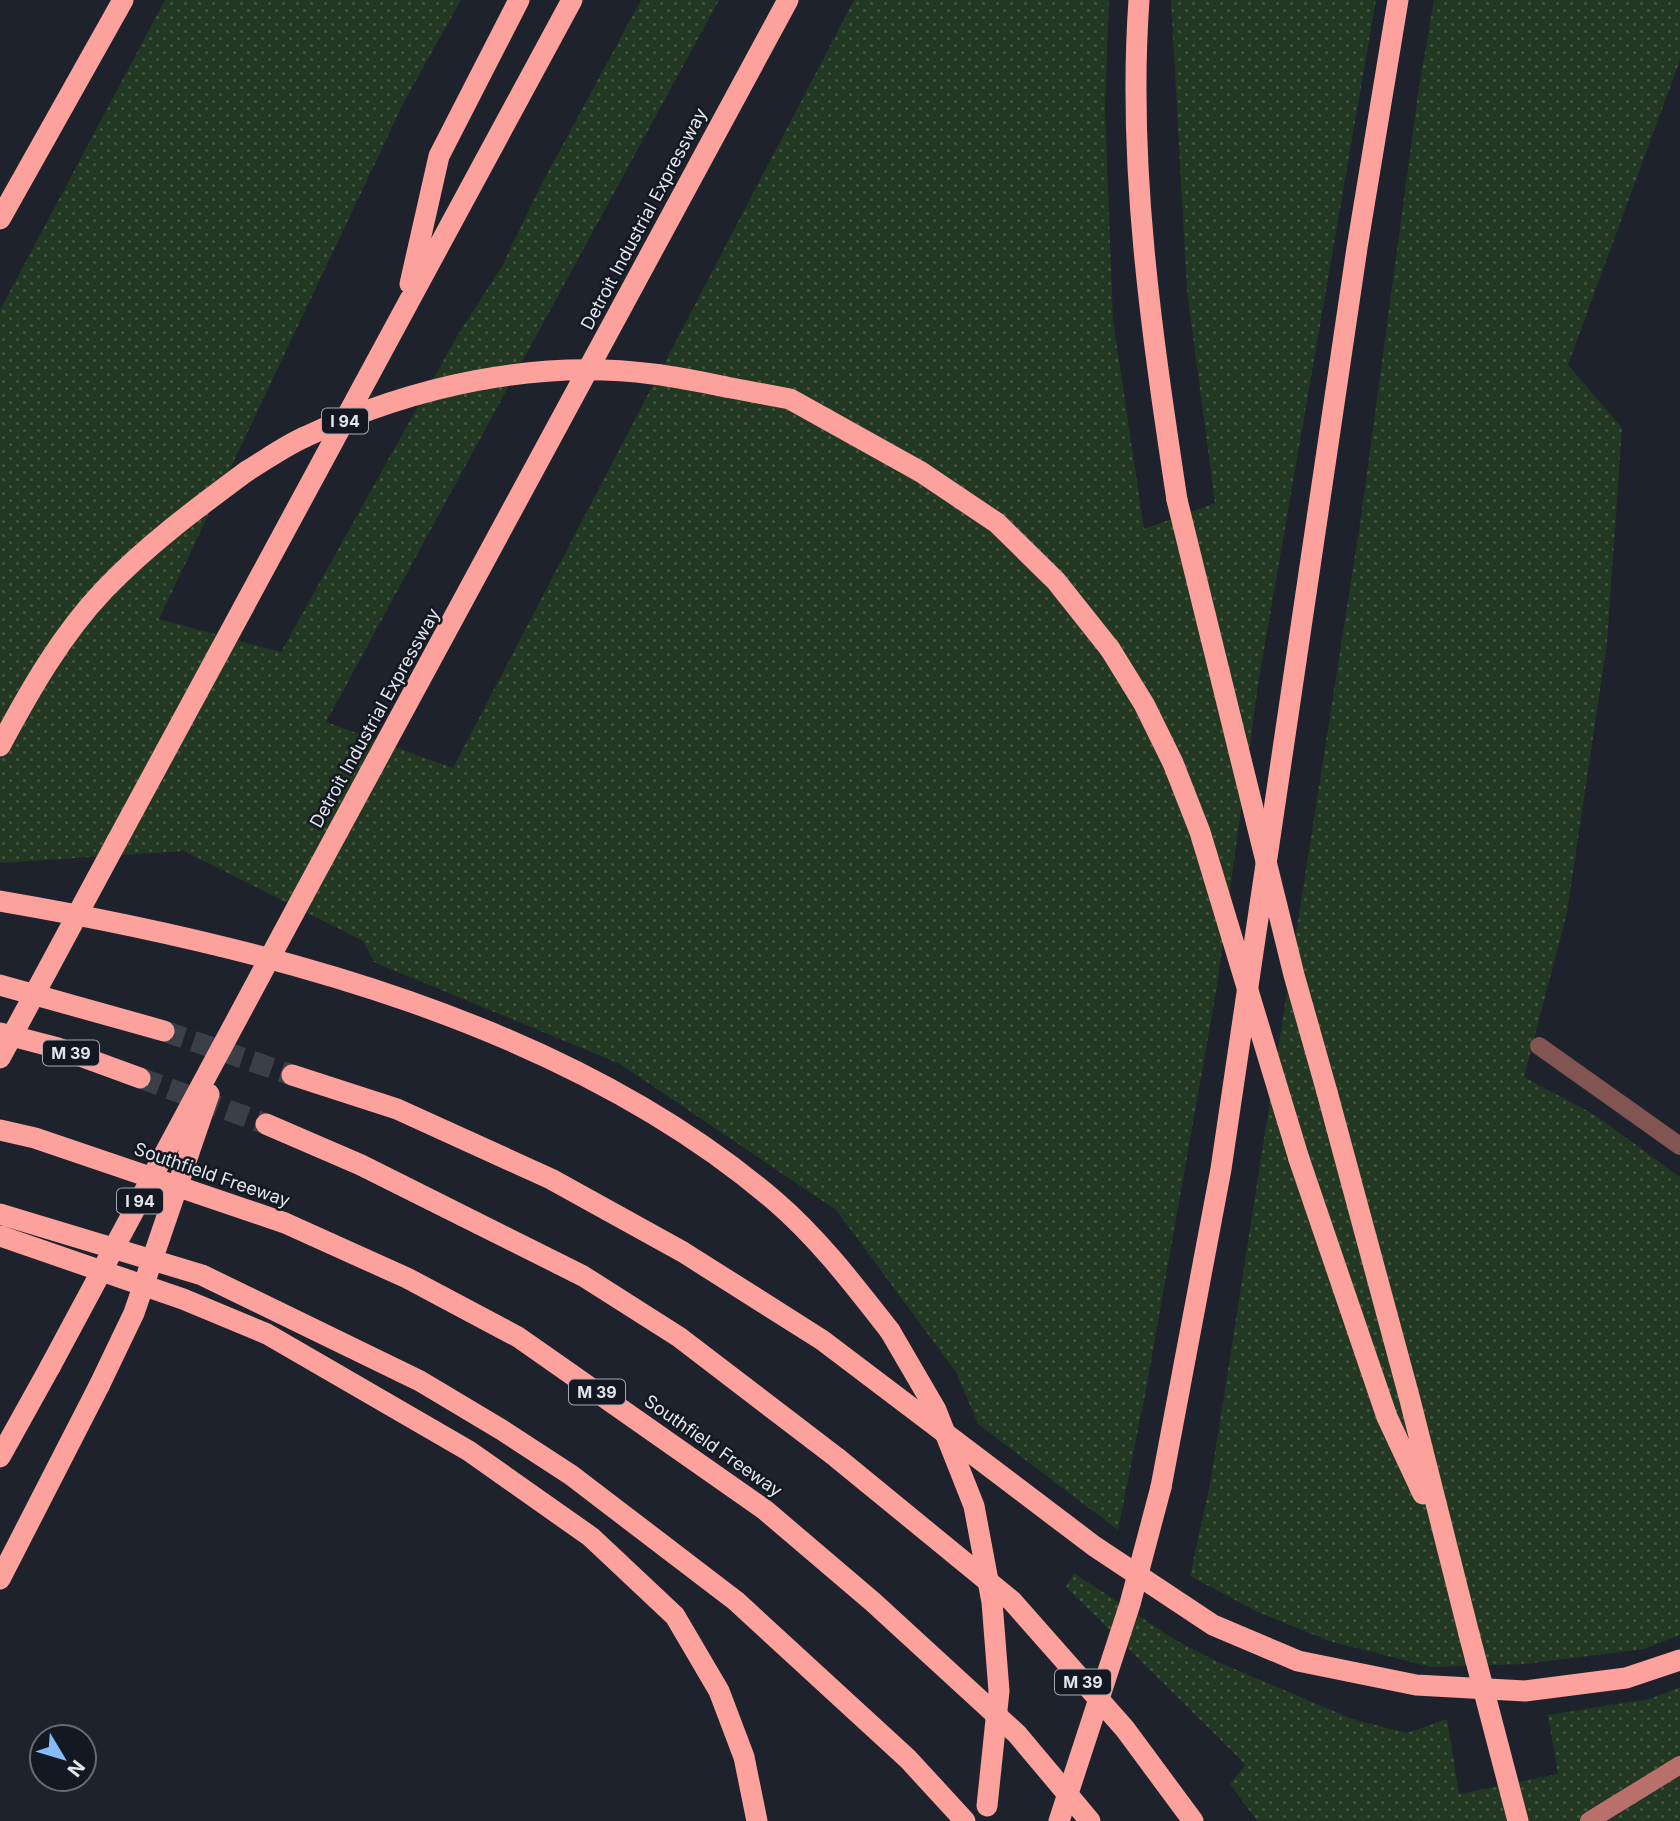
<svg xmlns="http://www.w3.org/2000/svg" width="1680" height="1821" viewBox="0 0 1680 1821" font-family="Inter,sans-serif">
<style>
.grass{fill:url(#grass-dots)}
.lines{fill:none;stroke-linecap:round;stroke-linejoin:round}
.highway-tunnel{stroke:#3b3f49;stroke-width:21;stroke-dasharray:21 10;stroke-linecap:butt}
.street{stroke:#825552;stroke-width:18}
.secondary{stroke:#b9706c;stroke-width:18}
.highway{stroke:#fca19c;stroke-width:21}
.highway-bridge{stroke:#fca19c;stroke-width:21}
.labels{text-anchor:middle;stroke-width:5;stroke-linejoin:round;paint-order:stroke}
.shield{fill:#141822;stroke:#a5a8b0;stroke-width:2}
.shield-label{font-size:16px;font-weight:bold;fill:#e3e6ed}
.street-label{font-size:18px;fill:#e3e6ed;stroke:#141822}
</style>
<defs>
<pattern id="grass-dots" width="8" height="8" patternUnits="userSpaceOnUse" patternTransform="scale(1.75)"><rect width="8" height="8" fill="#223822"/><path d="M2 2h.1M6 6h.1" fill="none" stroke="#425542" stroke-width="1.8" stroke-linecap="round"/></pattern>
</defs>
<rect width="100%" height="100%" fill="#1d222c"/>
<path class="grass" d="M165,0h296l-56,100 -246,519 122,33 175,-314 46,-72 38,-79 101,-187h78l-393,722 127,46 401,-768h255l-4,108 8,212 31,209 71,-26 -28,-212 -16,-291h205l-118,685 -41,301 -71,404 -28,140 -140,-106 -22,-52 -120,-162 -216,-146 -246,-102 -11,-21 -179,-90 -184,12v-553z
M1434,0h246v60l-112,305 54,63 -15,215 -40,270 -43,164 71,38 85,62v458l-36,14 -119,15 -94,3 -102,-26 -71,-29 -68,-36 21,-97 150,-962 58,-430z
M1074,1573l103,68 41,21 134,57 55,14 40,-14 12,75 99,-20 -10,-59 101,-16 31,-12v134h-423l-27,-37 16,-19 -180,-178z"/>
<g class="lines">
<path class="highway-tunnel" d="M164,1031l128,44
M140,1078l126,46"/>
<path class="street" d="M1539,1046l141,100"/>
<path class="secondary" d="M1589,1821l91,-56"/>
<path class="highway" d="M1139,0c-12,167 13,335 38,500
M0,219l123,-219
M410,284l29,-128 80,-156
M726,387l64,12 131,73 76,51 59,58 54,68
M0,746c29,-54 61,-111 104,-156 43,-45 93,-82 143,-119
M117,841l455,-841
M303,896l485,-896
M0,901c264,45 567,122 775,300 44,38 79,84 115,130
M0,985l164,46
M0,1033l58,15 82,30
M292,1075l105,34 154,70 132,73 139,88 272,206 119,79 85,36 118,24 109,6 101,-13 54,-18
M1327,1092l83,308 59,234
M266,1124l95,41 222,111 96,61 157,120 176,144 113,128 68,92
M0,1130l35,8 250,85 122,55 111,59 247,173 108,92 144,132 73,87
M1299,1159l88,258 36,77
M0,1214l202,61 218,106 82,49 69,45 165,126 172,158 57,62
M0,1236l183,63 84,35 202,117 122,86 84,79 44,75 25,66 13,64
M0,1457l50,-90
M1161,1487l60,-318 136,-921 41,-248
M0,1579l99,-193"/>
<path class="highway-bridge" d="M247,471c20,-12 39,-26 60,-35 106,-50 229,-77 346,-62 25,3 49,8 73,13
M1177,500l117,475 33,117
M1110,649l34,55 29,59 27,69 99,327
M0,1058l117,-217
M890,1331l46,79 38,96 18,96 7,89 -12,115
M50,1367l253,-471
M99,1386l35,-73 75,-219
M1469,1634l49,187
M1059,1821l71,-217 31,-117"/>
</g>
<g class="labels">
<g class="shield">
<rect x="322" y="408.5" width="46" height="25" rx="5"/>
<rect x="43" y="1040.5" width="56" height="25" rx="5"/>
<rect x="117" y="1188.5" width="46" height="25" rx="5"/>
<rect x="569" y="1379.5" width="56" height="25" rx="5"/>
<rect x="1055" y="1669.5" width="56" height="25" rx="5"/>
</g>
<g class="shield-label">
<text x="345" y="427">I 94</text>
<text x="71" y="1059">M 39</text>
<text x="140" y="1207">I 94</text>
<text x="597" y="1398">M 39</text>
<text x="1083" y="1688">M 39</text>
</g>
<g class="street-label">
<text transform="translate(644 219) rotate(-62)" y="6">Detroit Industrial Expressway</text>
<text transform="translate(375 718) rotate(-61)" y="6">Detroit Industrial Expressway</text>
<text transform="translate(212 1175) rotate(19)" y="6">Southfield Freeway</text>
<text transform="translate(713 1446) rotate(35)" y="6">Southfield Freeway</text>
</g>
</g>
<g transform="translate(63 1758) rotate(128)"><circle r="33" fill="#141822" stroke="#676a73" stroke-width="2"/>
<path d="M0-5L12 26L0 18L-12 26Z" fill="#84bcfb"/>
<text y="-10" font-size="19" font-weight="bold" text-anchor="middle" fill="#e3e6ed">N</text>
</g>
</svg>
